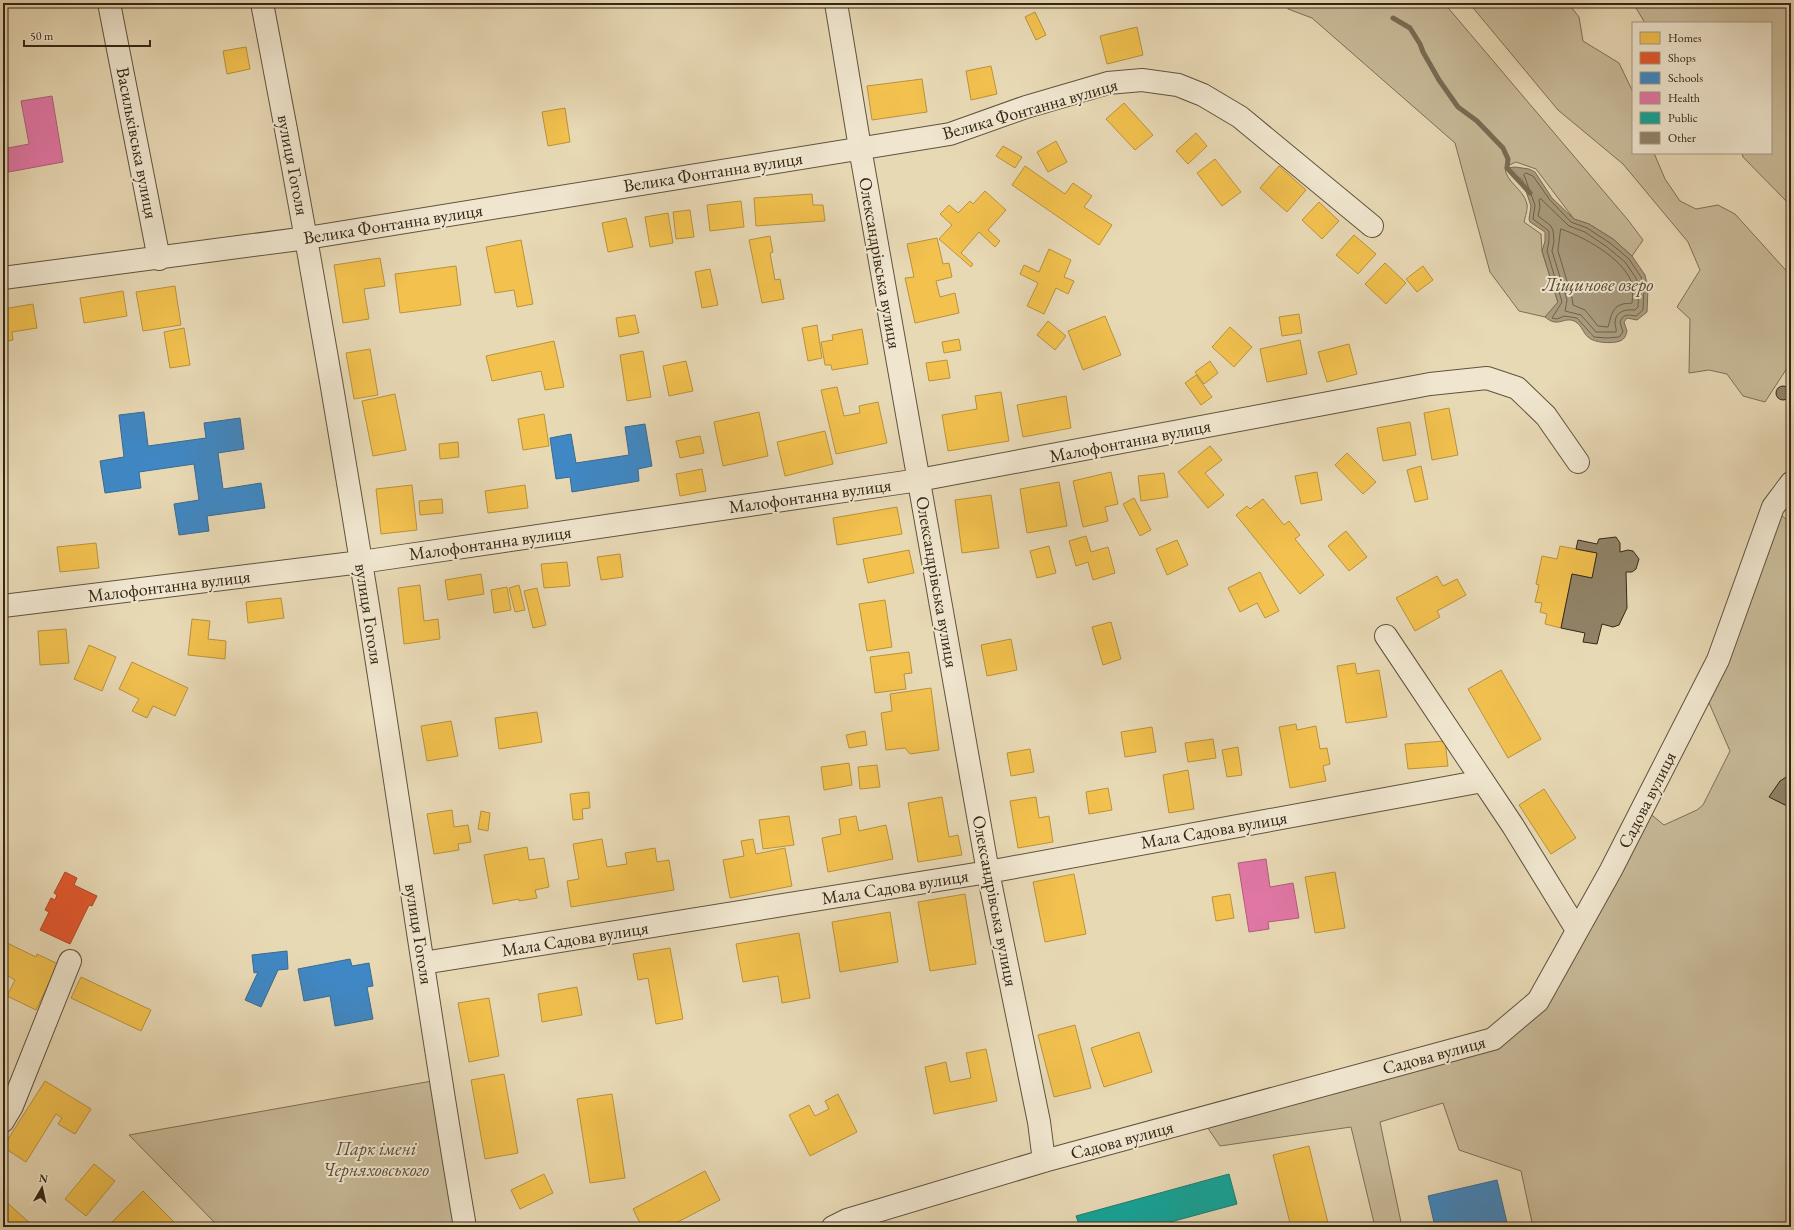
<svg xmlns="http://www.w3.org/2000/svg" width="1794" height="1230" viewBox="0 0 1794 1230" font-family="'EB Garamond',serif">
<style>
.green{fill:#c9bb9a;stroke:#7e7058}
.water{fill:#aa9c7f;stroke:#7a6d55}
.homes{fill:#f2c14e;stroke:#b9923d}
.shops{fill:#e4572e;stroke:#af4826}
.schools{fill:#3f88c5;stroke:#3b6b90}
.health{fill:#e377a8;stroke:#ae5f7c}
.public{fill:#17a398;stroke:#1f7e71}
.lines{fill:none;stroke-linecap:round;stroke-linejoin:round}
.shore{stroke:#6e614a;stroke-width:1}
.stream{stroke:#7a6d55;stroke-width:5}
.building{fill:#918368;stroke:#332615}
.minor-casing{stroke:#60533d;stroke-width:24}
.minor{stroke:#f0e6cf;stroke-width:22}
.labels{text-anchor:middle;stroke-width:4;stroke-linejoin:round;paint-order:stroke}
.street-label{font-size:18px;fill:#332615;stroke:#f0e6cf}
.park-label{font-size:18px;font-style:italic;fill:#584b36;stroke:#f0e6cf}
.water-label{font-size:19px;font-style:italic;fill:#574935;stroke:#f0e6cf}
</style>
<rect width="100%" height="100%" fill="#e8d9b5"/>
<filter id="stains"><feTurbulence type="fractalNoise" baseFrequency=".005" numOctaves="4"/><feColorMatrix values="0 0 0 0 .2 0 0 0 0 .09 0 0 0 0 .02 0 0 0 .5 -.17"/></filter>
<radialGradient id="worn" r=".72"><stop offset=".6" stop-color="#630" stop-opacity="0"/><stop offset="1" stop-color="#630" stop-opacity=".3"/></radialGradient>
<path class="green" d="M1287,3h157l184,217 15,20 -11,16 -19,-17 -24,-15 -15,-5 -38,-50 -20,-7 -11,5c0,15 18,21 22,37 1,5 -2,13 -3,18l17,12 1,17 16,52 -13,14 -26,-6 -29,-39 -35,-129 -143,-125 -24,-9z
M1469,3h99l11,14 4,24 36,22 14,29v61h21l11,26 15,22 16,8 22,-4 17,9 56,62v86l-26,40 -22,-6 -16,-22 -18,-4 -20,3 1,-54 -13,-12 23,-37 -12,-28 -65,-78 -65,-54z
M1633,3h158v203l-48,-49 -1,-4h29v-130h-126z
M1773,507l18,17v703h-258l-12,-56 -62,-21 -16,-47 -63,19 22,105h-27l-24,-100 -131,19 -19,-28 292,-79 45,-38 105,-193 21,17 33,-15 6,-5 27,-54 -27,-62z
M432,1081l28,146h-241l-90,-92z"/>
<path class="water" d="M1515,167l14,2 6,3 17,26 22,21 15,5 24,15 19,17 13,19 3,13 -1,24 -10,8 -10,-2 -3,4 3,9c-1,4 -2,8 -7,10 -8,3 -26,2 -32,-4 -5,-4 -6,-11 -12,-15 -12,-7 -17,7 -31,-5l13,-15 -16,-51 3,-10v-9l-15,-10 -1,-3 2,-13 -9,-27 -11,-5 -4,-6z"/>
<path class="homes" d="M1035,12l11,23 -10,5 -11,-23z
M1137,27l6,28 -36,9 -7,-28z
M246,47l4,22 -23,5 -4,-23z
M991,66l6,28 -26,6 -5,-29z
M922,79l5,33 -55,8 -5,-34z
M1124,103l29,32 -18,15 -29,-31z
M565,108l5,34 -22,4 -6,-34z
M1196,133l11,13 -19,18 -12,-13z
M1056,141l11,21 -19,10 -11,-20z
M1003,146l19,11 -7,11 -19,-12z
M1215,159l26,33 -19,14 -25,-33z
M1025,166l40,28 8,-11 19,13 -8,11 28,18 -13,20 -87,-60z
M1279,166l27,24 -19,22 -27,-24z
M985,191l21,19 -18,20 12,11 -5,6 -16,-15 -18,21 12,11 -2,3 -32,-28 13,-14 -12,-11 9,-9 9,8 12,-12 3,3z
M812,194l1,11h10l2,16 -69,5 -2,-28z
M741,201l3,26 -34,4 -3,-26z
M1319,202l20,19 -17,18 -20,-19z
M690,210l4,27 -18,2 -3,-27z
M668,213l5,30 -23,4 -5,-30z
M626,218l7,29 -25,5 -6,-29z
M1354,235l22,19 -18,20 -22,-19z
M770,236l3,16 -3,1 5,27 5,-1 4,20 -22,4 -13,-63z
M937,238l6,26 6,-1 3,14 -16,4 4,16 15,-4 4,20 -44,10 -10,-45 9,-1 -7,-33z
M521,240l12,64 -16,3 -3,-17 -19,3 -9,-46z
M1049,249l22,11 -7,17 10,4 -6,13 -12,-6 -12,26 -17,-8 11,-23 -18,-9 4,-9 15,7z
M380,258l5,28 -21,3 5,30 -26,4 -9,-58z
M1385,263l21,20 -20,21 -21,-20z
M456,266l5,39 -61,8 -5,-39z
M1423,266l10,14 -16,12 -11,-13z
M710,269l8,36 -16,3 -7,-36z
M175,286l6,39 -38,6 -7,-39z
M123,291l4,25 -43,7 -4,-25z
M33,304l4,24 -25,4 1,8 -10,2v-33z
M1299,314l3,19 -20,3 -3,-19z
M635,315l4,18 -20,4 -3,-19z
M1105,316l16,39 -38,15 -15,-39z
M1048,321l18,15 -11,14 -18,-15z
M817,325l5,33 -14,3 -6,-33z
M1230,327l22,20 -18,20 -22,-20z
M184,328l6,37 -20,3 -6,-36z
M862,329l6,35 -36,6 -1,-5h-6l-4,-23 12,-2 -1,-5z
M959,339l2,11 -17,3 -2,-11z
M1300,340l7,34 -40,8 -7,-33z
M554,341l10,46 -19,3 -4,-19 -49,10 -6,-25z
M1349,344l8,30 -30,8 -9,-30z
M370,349l8,46 -24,4 -8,-46z
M643,351l8,46 -24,4 -7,-46z
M947,360l3,18 -21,3 -3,-18z
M686,361l7,30 -24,5 -6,-30z
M1210,361l8,12 -14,11 -9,-12z
M1196,375l16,22 -11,8 -16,-22z
M837,387l7,29 16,-3 -1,-7 19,-4 9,41 -51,11 -15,-64z
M1001,392l8,49 -61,10 -6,-36 35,-6 -2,-13z
M395,394l11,56 -33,6 -11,-55z
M1066,396l5,32 -48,9 -6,-32z
M1449,408l9,47 -26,5 -8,-47z
M759,412l9,44 -45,10 -9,-44z
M544,414l5,32 -26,4 -5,-31z
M1410,422l6,33 -33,6 -6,-33z
M825,431l8,33 -48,12 -8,-34z
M700,436l4,17 -24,5 -4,-17z
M458,442l1,15 -19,2 -1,-15z
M1210,446l12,14 -17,13 19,22 -16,13 -30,-36z
M1347,453l29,29 -13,12 -28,-29z
M1421,466l7,33 -13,3 -8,-32z
M702,469l4,22 -26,5 -4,-22z
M1111,472l7,32 -13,3 3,14 -25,6 -10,-46z
M1317,472l5,28 -21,4 -6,-28z
M1164,473l4,24 -27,4 -3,-25z
M1059,482l8,44 -40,7 -7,-44z
M412,485l5,45 -36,4 -5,-45z
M525,485l3,23 -40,5 -3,-22z
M991,495l8,53 -37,5 -7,-53z
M1134,498l17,32 -11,6 -17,-32z
M442,499l1,14 -23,2 -1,-14z
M1263,499l21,26 5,-4 11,14 -5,4 29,36 -24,19 -64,-79 11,-9 3,3z
M897,507l5,27 -65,11 -4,-27z
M1346,531l21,26 -18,14 -21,-25z
M1086,536l5,16 17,-5 7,26 -22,7 -5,-18 -12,4 -7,-25z
M1177,540l11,25 -21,10 -11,-26z
M96,543l3,25 -39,4 -3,-25z
M1049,546l7,27 -19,5 -7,-27z
M1560,546l37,7 -5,25 -20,-4 -11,54 -16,-4 2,-10 -7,-2 2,-9 -7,-1 4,-17 -3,-1 6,-28 15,3z
M909,550l5,23 -46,10 -5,-24z
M620,554l3,23 -22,3 -4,-23z
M567,562l3,24 -26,2 -3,-24z
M1260,572l19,39 -14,7 -8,-15 -17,9 -12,-24z
M481,574l3,20 -36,6 -3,-20z
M1437,576l6,10 14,-7 9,16 -29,16 3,6 -25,14 -19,-33z
M420,585l4,36 14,-2 2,20 -36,5 -6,-56z
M519,585l6,25 -10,2 -6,-24z
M507,587l4,23 -17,3 -3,-23z
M537,588l9,37 -13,3 -9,-37z
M281,598l3,20 -36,5 -2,-21z
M885,600l7,47 -25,4 -8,-47z
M192,619l18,2 -2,18 18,2 -1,18 -37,-4z
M1111,622l10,37 -18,6 -11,-38z
M66,629l3,34 -29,2 -2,-34z
M1011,639l6,31 -30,6 -6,-31z
M89,645l27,12 -14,34 -28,-12z
M909,652l3,21 -8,1 2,15 -31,4 -5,-36z
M132,662l56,26 -13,28 -22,-10 -6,12 -15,-7 7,-12 -20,-10z
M1355,663l2,11 22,-4 8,47 -41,6 -9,-57z
M1501,670l40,69 -33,19 -40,-69z
M931,688l8,62 -29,4 -5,-6 -19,2 -5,-37 11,-2 -2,-17z
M537,712l5,30 -43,7 -4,-31z
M451,721l7,35 -31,5 -6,-35z
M1296,724l1,6 19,-4 4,23 7,-1 3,16 -7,2 3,15 -36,7 -11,-61z
M1152,727l4,25 -31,5 -4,-25z
M865,731l2,14 -18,3 -3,-13z
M1213,739l3,19 -28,4 -3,-19z
M1445,741l3,25 -40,3 -3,-25z
M1238,747l4,28 -15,2 -5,-27z
M1030,749l4,23 -23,4 -4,-23z
M849,763l3,22 -28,5 -3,-23z
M877,765l3,22 -20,2 -2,-22z
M1188,770l6,39 -25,4 -6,-38z
M1108,788l4,22 -23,4 -3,-22z
M1544,789l32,49 -25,16 -32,-49z
M589,792l1,16 -8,1 1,10 -10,1 -3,-26z
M942,797l7,40 9,-2 4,20 -44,7 -10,-59z
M1036,797l3,21 10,-2 4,26 -35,6 -8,-47z
M452,810l2,17 14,-2 3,17 -13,2 1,6 -25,4 -7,-40z
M481,811l9,2 -2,18 -10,-2z
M789,816l5,29 -31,4 -4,-29z
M856,816l3,15 27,-6 7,34 -65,13 -6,-34 19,-4 -2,-15z
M602,839l5,28 20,-3 -2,-11 30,-5 2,14 12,-2 5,30 -103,17 -4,-26 12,-2 -6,-35z
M753,839l3,15 29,-6 7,38 -62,12 -7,-38 21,-4 -3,-15z
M527,847l2,13 15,-2 5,29 -14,3 2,8 -18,3v-2l-26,5 -9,-49z
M1335,872l10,56 -30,5 -10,-56z
M1074,874l12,60 -41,8 -12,-60z
M965,894l11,70 -46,7 -12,-69z
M1230,894l4,24 -18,3 -4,-24z
M890,912l8,50 -58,10 -8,-50z
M799,933l11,65 -28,5 -4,-27 -35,6 -7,-38z
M3,941l33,16 1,-3 21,10 -22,46 -29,-14 8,-16 -12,-7z
M670,948l13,71 -27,5 -8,-46 -10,2 -5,-26z
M81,977l70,33 -10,21 -70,-33z
M577,987l5,28 -40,7 -4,-28z
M489,998l10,58 -30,6 -11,-59z
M1075,1025l16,63 -37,9 -16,-62z
M1139,1032l13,40 -48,15 -13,-39z
M986,1049l11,52 -63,13 -9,-47 21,-5 4,20 21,-4 -5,-25z
M504,1074l14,79 -33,6 -14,-79z
M45,1081l46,28 -16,25 -17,-10 4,-6 -6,-4 -30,48 -23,-15z
M612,1094l13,84 -35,5 -13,-84z
M838,1094l19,38 -47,24 -21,-41 20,-10 6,11 14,-7 -4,-8z
M1309,1146l20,81h-38l-18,-72z
M94,1164l21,17 -29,35 -21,-17z
M705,1171l15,29 -52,27h-26l-9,-18z
M544,1174l9,19 -33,16 -9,-19z
M143,1191l32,32 -5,4h-63z
M3,1199l30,27 -1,1h-29z
M594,1223l2,4h-12z"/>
<path class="shops" d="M65,872l12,6 -3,7 23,11 -5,10 -3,-1 -19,39 -30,-14 9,-18 -4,-2 6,-12 4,2 2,-5 -3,-2z"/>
<path class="schools" d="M144,412l4,34 58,-8 -2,-15 36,-5 4,31 -26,4 5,36 38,-6 4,25 -58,8 2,15 -30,4 -5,-31 25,-4 -5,-36 -55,8 2,16 -36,5 -5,-32 24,-4 -5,-42z
M645,424l7,42 -14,3 1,12 -67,11 -2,-15 -14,2 -6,-41 21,-4 5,29 53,-8 -4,-28z
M287,951l1,18 -10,1 -17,37 -16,-7 13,-28 -4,1 -2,-18z
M350,959l2,7 17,-3 4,23 -6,1 6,32 -38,7 -5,-30 -26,5 -6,-32z
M1497,1180l11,47h-73l-7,-31z"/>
<path class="health" d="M52,96l11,66 -60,11v-24l26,-5 -8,-43z
M1266,859l4,28 23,-4 6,35 -31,4 1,7 -20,3 -11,-69z"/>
<path class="public" d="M1229,1174l8,30 -85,23h-72l-4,-11z"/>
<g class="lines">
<path class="shore" d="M1526,173l7,3 17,24 21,22 16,6 23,15 19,16 12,18 3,11 -1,22 -7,6c-8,-1 -12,-3 -16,6l3,10 -4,5 -12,1 -13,-1 -17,-19 -13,-2 -7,3 -5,-1 10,-16 -15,-51 2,-10v-10l-16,-12 2,-14 -11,-30z
M1541,199l28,27 16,6 22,15 18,15 11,16 3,11 -1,18 -3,3c-9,-1 -20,1 -20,13 0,4 2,6 1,9h-20l-15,-17 -16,-4 2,-11 -15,-49 2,-10 -1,-11 -3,-5 -12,-9 2,-9 -1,-7z
M1561,229c23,8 60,28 70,52 2,7 2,15 1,22 -3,1 -6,0 -9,1 -12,3 -12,14 -15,23l-10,-1 -13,-16 -12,-5 -1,-7 -14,-47z"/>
<path class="stream" d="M1393,18l17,10 10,16 3,8 16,28 19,27 19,14 26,27 5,11 -1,9 23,25"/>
</g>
<path class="building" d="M1776 393a7 7 0 1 1 14 0a7 7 0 1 1-14 0Z
M1616,537l4,6v9l8,-2 5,1 6,8 -3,10 -4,3h-6l1,36 -8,17 -6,2 -11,-3 -5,20 -14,-2 2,-9 -24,-5 11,-54 20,4 5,-25 -21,-4 2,-9 19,4 2,-5z
M1791,774v27l-4,5 -18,-9 11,-16z"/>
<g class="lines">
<defs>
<path id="minor" d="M109,3l50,256
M262,3c36,186 69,372 99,559 36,221 66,444 104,665
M836,3l24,145 128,724 51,250 5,39
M3,278l304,-40 643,-104 76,-27 82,-24 34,-3 36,5 25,10 37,22 132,109
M3,606l358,-44 558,-82 511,-96 57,-6 30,10 29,28 32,46
M1386,636l127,190 64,104
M423,963l565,-91 495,-91
M3,1121l9,-15 58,-145
M833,1227l14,-7 197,-59 449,-122 45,-38 73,-131 107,-210 55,-153 18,-24"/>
</defs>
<use href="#minor" class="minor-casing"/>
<use href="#minor" class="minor"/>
</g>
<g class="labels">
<g class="street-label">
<text transform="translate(1030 109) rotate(-16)" y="6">Велика Фонтанна вулиця</text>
<text transform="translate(137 143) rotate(79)" y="6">Васильківська вулиця</text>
<text transform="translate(293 165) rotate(79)" y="6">вулиця Гоголя</text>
<text transform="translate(713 172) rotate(-9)" y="6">Велика Фонтанна вулиця</text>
<text transform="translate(393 224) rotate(-9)" y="6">Велика Фонтанна вулиця</text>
<text transform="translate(880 263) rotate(80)" y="6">Олександрівська вулиця</text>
<text transform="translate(1130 441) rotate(-11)" y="6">Малофонтанна вулиця</text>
<text transform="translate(810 496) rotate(-8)" y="6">Малофонтанна вулиця</text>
<text transform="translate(490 543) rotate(-8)" y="6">Малофонтанна вулиця</text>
<text transform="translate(937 582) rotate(80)" y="6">Олександрівська вулиця</text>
<text transform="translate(169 586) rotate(-7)" y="6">Малофонтанна вулиця</text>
<text transform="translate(369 614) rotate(81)" y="6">вулиця Гоголя</text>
<text transform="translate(1647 800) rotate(-63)" y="6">Садова вулиця</text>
<text transform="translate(1214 830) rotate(-10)" y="6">Мала Садова вулиця</text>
<text transform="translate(895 887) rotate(-9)" y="6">Мала Садова вулиця</text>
<text transform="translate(995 901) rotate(79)" y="6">Олександрівська вулиця</text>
<text transform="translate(419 934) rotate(81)" y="6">вулиця Гоголя</text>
<text transform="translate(575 939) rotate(-9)" y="6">Мала Садова вулиця</text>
<text transform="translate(1434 1055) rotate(-15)" y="6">Садова вулиця</text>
<text transform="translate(1122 1140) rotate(-15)" y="6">Садова вулиця</text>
</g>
<g class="park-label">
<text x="376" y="1155">Парк імені<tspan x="376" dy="21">Черняховського</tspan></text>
</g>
<g class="water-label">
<text x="1598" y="291">Ліщинове озеро</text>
</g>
</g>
<rect width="1794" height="1230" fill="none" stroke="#e8d9b5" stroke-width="16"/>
<rect x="4" y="4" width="1786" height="1222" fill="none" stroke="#332615" stroke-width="2"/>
<rect x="8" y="8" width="1778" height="1214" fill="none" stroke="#332615"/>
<rect x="1632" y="22" width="140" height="132" fill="#f0e6cf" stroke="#a49985"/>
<rect x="1640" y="32" width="20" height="12" fill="#f2c14e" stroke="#a49985"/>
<text x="1668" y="42" font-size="12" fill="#332615">Homes</text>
<rect x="1640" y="52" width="20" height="12" fill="#e4572e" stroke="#a49985"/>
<text x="1668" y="62" font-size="12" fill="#332615">Shops</text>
<rect x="1640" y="72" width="20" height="12" fill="#3f88c5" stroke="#a49985"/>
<text x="1668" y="82" font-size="12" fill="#332615">Schools</text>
<rect x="1640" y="92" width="20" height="12" fill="#e377a8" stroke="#a49985"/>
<text x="1668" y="102" font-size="12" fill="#332615">Health</text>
<rect x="1640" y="112" width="20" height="12" fill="#17a398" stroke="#a49985"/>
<text x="1668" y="122" font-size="12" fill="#332615">Public</text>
<rect x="1640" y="132" width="20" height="12" fill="#918368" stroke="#a49985"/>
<text x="1668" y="142" font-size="12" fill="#332615">Other</text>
<g transform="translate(42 1188) rotate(9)" stroke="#f0e6cf" stroke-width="3" paint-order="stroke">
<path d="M0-3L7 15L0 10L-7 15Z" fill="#332615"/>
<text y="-6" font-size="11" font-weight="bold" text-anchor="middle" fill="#332615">N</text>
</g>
<path d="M24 40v6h126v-6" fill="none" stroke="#332615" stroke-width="2"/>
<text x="30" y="40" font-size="12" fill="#332615" stroke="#f0e6cf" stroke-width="3" paint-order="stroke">50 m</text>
<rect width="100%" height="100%" filter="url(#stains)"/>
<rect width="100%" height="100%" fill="url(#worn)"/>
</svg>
